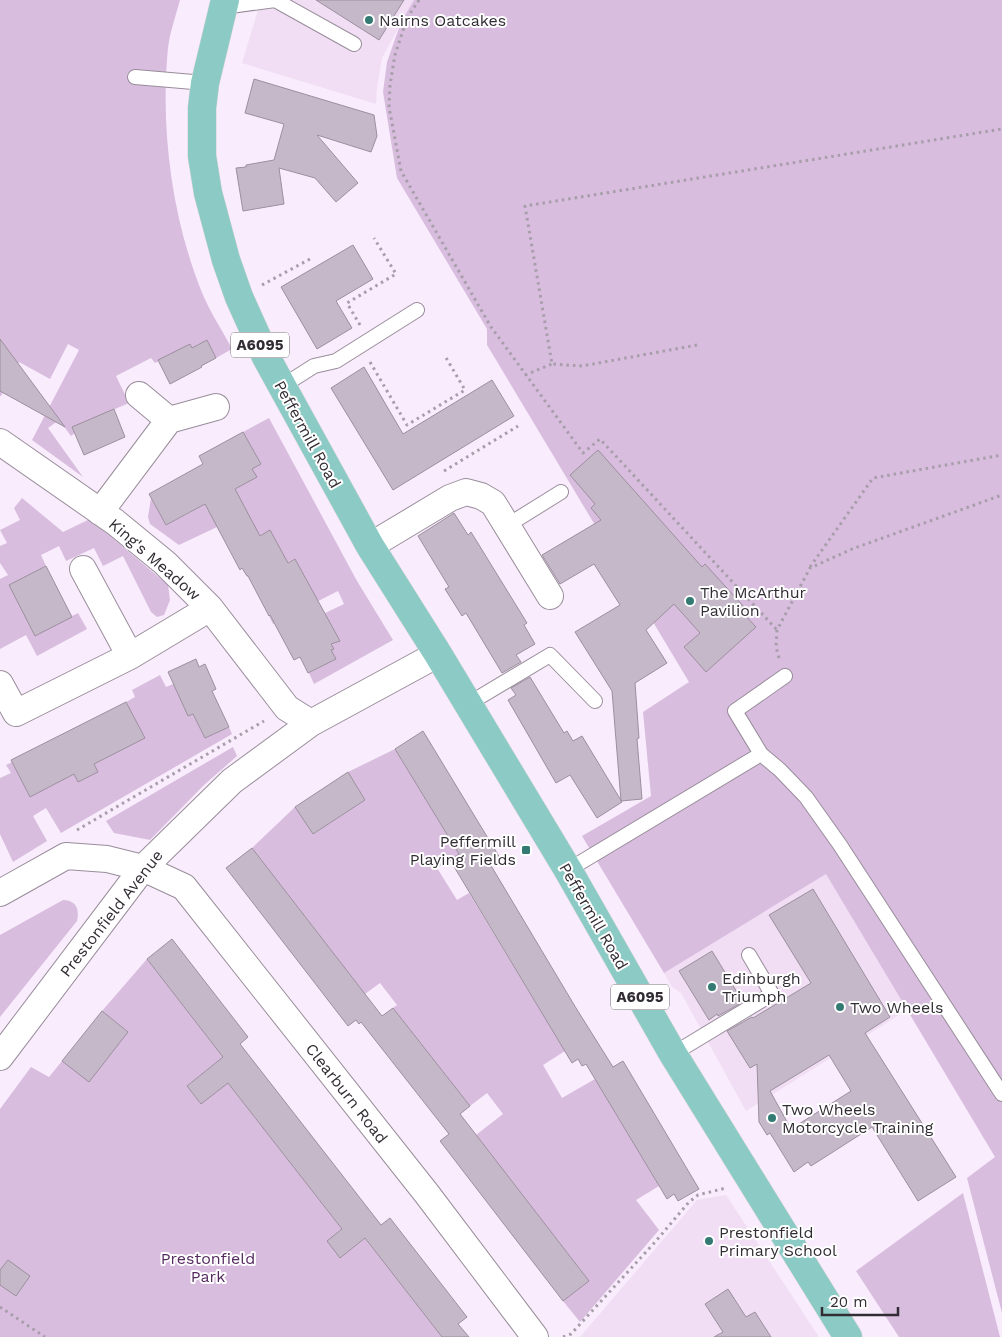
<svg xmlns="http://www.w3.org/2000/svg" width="1002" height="1337" viewBox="0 0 1002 1337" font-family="'Work Sans',sans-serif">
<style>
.built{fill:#f1def5}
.green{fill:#d8bddf}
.building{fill:#c5b8c8;stroke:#9c8f9e;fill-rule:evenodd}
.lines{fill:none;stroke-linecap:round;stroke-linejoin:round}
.service-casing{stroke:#998d9b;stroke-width:16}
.minor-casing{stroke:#998d9b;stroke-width:28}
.primary-casing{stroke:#d6d5d6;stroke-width:29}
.path{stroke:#a79eaa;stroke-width:3;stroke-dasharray:2.5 4;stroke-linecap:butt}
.service{stroke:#fff;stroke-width:14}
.minor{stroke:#fff;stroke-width:26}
.primary{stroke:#8ccbc5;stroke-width:28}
.poi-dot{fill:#337a73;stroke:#fff;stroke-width:2}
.labels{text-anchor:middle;stroke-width:4;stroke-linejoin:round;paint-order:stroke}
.shield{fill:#fff;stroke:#706c71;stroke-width:1}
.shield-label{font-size:15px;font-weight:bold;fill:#322d34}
.poi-label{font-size:16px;fill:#322d34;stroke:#fff;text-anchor:start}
.street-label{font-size:16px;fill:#322d34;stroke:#fff}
.park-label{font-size:16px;fill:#552a60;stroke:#fff}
</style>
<rect width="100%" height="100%" fill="#f9ecfc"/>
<path class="built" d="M261,0h153l-32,58 -5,30 -1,16 -134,-41z
M826,873l81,137 -161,101 -65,-118 -9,-6 -8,-14z
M726,1195l93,142h-239l117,-137z"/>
<path class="green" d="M0,0h180c-4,15 -10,32 -12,48 -8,80 4,172 35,247 8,19 20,36 29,54l-16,9 -9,-18 -10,5 10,18 -6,3 -11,-22 -35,19 -4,-5 -35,18 13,27 -56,24 2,6 -4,3 -12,-16 -11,8 35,49 -51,-37 47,-90 -11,-6 -18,35 -31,-17 -18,34h-1z
M414,0h588v1313l-35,-135 28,-21 -169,-283 -162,99 -82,-137 69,-40 -8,-84 46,-30 -202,-337v-16l-90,-151 -14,-86 4,-30 14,-40z
M269,418l88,163 36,59 -79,44 -5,-11 26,-15 -4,-8 3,-1 -3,-5 8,-4 -7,-13 -8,4 -7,-14 27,-13 -6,-13 -65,33 -4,-8 28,-15 -3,-42 -43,23 19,-52 -10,6 -39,-2 -4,-7 -38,18 -29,-21 -2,-7 3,-19 15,27 25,-13 11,-21 -11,-20 5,-3 28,54 1,-27 31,-18 -4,-8 9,-5 -18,-32z
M22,498l41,34 27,-13 78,66 2,15 -6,15 -7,2 -6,-5 -28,-56 -20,10 -9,-18 -28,13 -7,-15 -18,9 5,11 -36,19 25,50 43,-22 9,16 -50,27 -11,-21 -26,14v-70l8,-4 -8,-12v-17l7,-3 -7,-13 20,-10 -6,-12z
M160,675l6,12 12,-5 2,16 8,18 5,-2 12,24 24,-11 3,7 -171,99 -15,-25 -13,8 14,25 -34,21 -13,-28v-56l11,-5 -5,-8 6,-3 18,35 44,-23 4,8 20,-10 -4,-8 50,-26 -18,-36 9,-5 -3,-7z
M233,747l4,9 -33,29 -54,55 -36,-7 -8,-12z
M395,749l64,105 -22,14 20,32 12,-7 96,158 -22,14 19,33 33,-19 64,107 -23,14 23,30 -79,92 -17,-21 26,-20 -113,-146 27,-21 -16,-21 -17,13 -77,-98 4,-3 -17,-22 -15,11 -113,-146 43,-41 18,27 52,-34 -17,-28z
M63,900c12,0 17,8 14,21l-77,96v-82z
M147,959l76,98 -36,29 13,17 28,-20 114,146 -1,28 24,-19 77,99h-442v-228l31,-42 18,10 13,-16 27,20 39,-49 -26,-21z
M963,1193l37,144h-101l-43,-66z"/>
<path class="building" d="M316,0h88l-25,40z
M254,79l120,36 3,21 -6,16 -54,-17 41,48 -22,19 -21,-24 -36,-10 5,36 -41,7 -7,-43 10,-1v-2l28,-5 10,-36 -39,-11z
M353,245l20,34 -37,22 16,27 -35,21 -36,-62z
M0,339l65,88 -65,-36z
M207,340l9,18 -15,8 1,1 -32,17 -12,-24 32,-16 2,4z
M364,367l39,67 89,-54 22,36 -121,74 -62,-102z
M114,409l11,28 -41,18 -12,-28z
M243,432l18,32 -9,5 5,8 -22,12 25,47 10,-6 18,33 7,-4 45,82 -9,3 3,5 -3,1 5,9 -28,14 -8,-16 -6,3 -24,-45 -1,1 -21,-40h-1l-5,-8 -2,2 -35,-66 -39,21 -17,-31 54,-30 -4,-8z
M598,450l104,117 3,-3 40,44 -4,3 15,16 -50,45 -22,-25 16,-14 -26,-29 -28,26 21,33 -32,20 4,55 -2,1 5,60 -21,2 -9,-110 -37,-59 45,-27 -26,-41 -34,20 -18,-29 59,-35 -10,-12 4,-4 -25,-29z
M454,513l14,22 3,-3 56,91 -3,2 11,19 -19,11 5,7 -19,11 -36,-60 -4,3 -17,-27 4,-2 -31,-51z
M46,566l26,51 -37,19 -26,-51z
M196,659l3,8 6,-3 11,25 -4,2 17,36 -24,11 -12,-24 -5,2 -20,-44z
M530,677l34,56 3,-2 6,10 9,-5 40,66 -25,16 -27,-43 -14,8 -48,-83 8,-5 -5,-7z
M126,702l19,36 -51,26 4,8 -20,10 -4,-8 -44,23 -19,-37z
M423,731l77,127 -10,6 86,144 37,59 10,-6 76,128 -21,12 -4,-7 -7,5 -81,-135 -4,2 -4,-7 -6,4 -122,-203 9,-6 -64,-105z
M348,772l17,28 -52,34 -18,-27z
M252,848l130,168 11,-8 77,98 -10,8 129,167 -26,20 -123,-160 9,-7 -88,-112 -2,2 -3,-4 -8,6 -122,-158z
M813,889l77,128 -25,16 91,144 -38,24 -46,-74 -61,39 -3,-4 -14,10 -24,-39 -3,2 -8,-13 -2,-58 -7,4 -23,-37 25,-14 1,1 58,-35 -42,-68zM829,1055l22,36 -60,38 -21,-38z
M172,939l76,98 -8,7 141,181 9,-7 77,99 -9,7 11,13h-27l-77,-99 -25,20 -13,-17 15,-12 -114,-146 -27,21 -14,-18 36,-29 -76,-98z
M712,951l31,51 -25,14 -1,-2 -8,6 -30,-49z
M102,1011l26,21 -39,50 -27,-21z
M8,1260l22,16 -14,20 -16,-11v-15z
M728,1289l18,28 9,-5 16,25h-57l9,-5 -18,-28z"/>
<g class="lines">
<defs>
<path id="service" d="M223,7l52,-7 79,44
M135,77l70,6
M281,387l33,-21 22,-5 81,-51
M508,525l53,-33
M468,704l82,-49 45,46
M761,754l-26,-43 50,-35
M568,870l193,-116 19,16 26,27 34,48 162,249
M673,1054l99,-60 -23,-39"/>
<path id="minor" d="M139,395l30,25
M0,442l115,80 50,41 45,45 77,100 24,15
M100,512l69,-92 47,-13
M370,546l80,-48 16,-6 15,4 12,7 57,93
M83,569l47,87
M0,684l16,29 114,-57 80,-48
M0,893l66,-37 41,3 36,9 41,19 243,307 108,143
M0,1057l143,-189 89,-87 79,-58 127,-69"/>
<path id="primary" d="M225,0l-20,83 -3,25v48l6,37 18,67 13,37 27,60 104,189 68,108 130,216 105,184 175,283"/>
</defs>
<use href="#service" class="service-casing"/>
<use href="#minor" class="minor-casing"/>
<use href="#primary" class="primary-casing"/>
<path class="path" d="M419,0l-12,18 -12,37 -5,30 -1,22 12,64 90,156 92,126 17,-14 177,191
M262,285l48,-26
M360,325l-13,-22 49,-29 -22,-36
M697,345l-115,21 -30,-2 -27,-158 477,-77
M370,362l37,63 58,-35 -20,-34
M525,375l27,-11
M444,471l74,-45
M810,567l63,-89 129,-23
M779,658l-3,-11 1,-17 33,-62 42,-19 150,-54
M77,830l187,-109
M0,1307l45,30
M563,1337l8,-3 85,-93 33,-39 9,-7 28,-7"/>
<use href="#service" class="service"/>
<use href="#minor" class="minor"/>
<use href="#primary" class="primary"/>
</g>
<g class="poi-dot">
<circle cx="369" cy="20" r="5"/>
<circle cx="690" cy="601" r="5"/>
<rect x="521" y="845" width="10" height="10" rx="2.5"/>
<circle cx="712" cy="987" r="5"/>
<circle cx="840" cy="1007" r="5"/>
<circle cx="772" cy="1118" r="5"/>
<circle cx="709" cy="1241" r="5"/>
</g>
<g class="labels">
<g class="shield">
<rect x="231" y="332.5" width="58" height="25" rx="4"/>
<rect x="611" y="984.5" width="58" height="25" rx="4"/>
</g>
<g class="shield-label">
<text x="260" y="350">A6095</text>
<text x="640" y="1002">A6095</text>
</g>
<g class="poi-label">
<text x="379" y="26">Nairns Oatcakes</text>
<text x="700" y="598">The McArthur<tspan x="700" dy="18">Pavilion</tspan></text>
<text x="516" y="847" text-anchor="end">Peffermill<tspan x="516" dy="18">Playing Fields</tspan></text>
<text x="722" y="984">Edinburgh<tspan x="722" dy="18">Triumph</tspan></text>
<text x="850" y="1013">Two Wheels</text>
<text x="782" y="1115">Two Wheels<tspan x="782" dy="18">Motorcycle Training</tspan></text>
<text x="719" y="1238">Prestonfield<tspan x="719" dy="18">Primary School</tspan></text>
</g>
<g class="street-label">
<text transform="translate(308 434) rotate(61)" y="6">Peffermill Road</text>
<text transform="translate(155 559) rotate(41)" y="6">King's Meadow</text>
<text transform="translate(111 913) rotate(-52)" y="6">Prestonfield Avenue</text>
<text transform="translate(594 916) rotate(60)" y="6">Peffermill Road</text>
<text transform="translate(347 1093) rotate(52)" y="6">Clearburn Road</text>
</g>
<g class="park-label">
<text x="208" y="1264">Prestonfield<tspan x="208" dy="18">Park</tspan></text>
</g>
</g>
<path d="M822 1307v8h76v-8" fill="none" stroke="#322d34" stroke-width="2.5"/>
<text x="830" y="1307" font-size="15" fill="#322d34" stroke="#ffffff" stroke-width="4" paint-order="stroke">20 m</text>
</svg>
